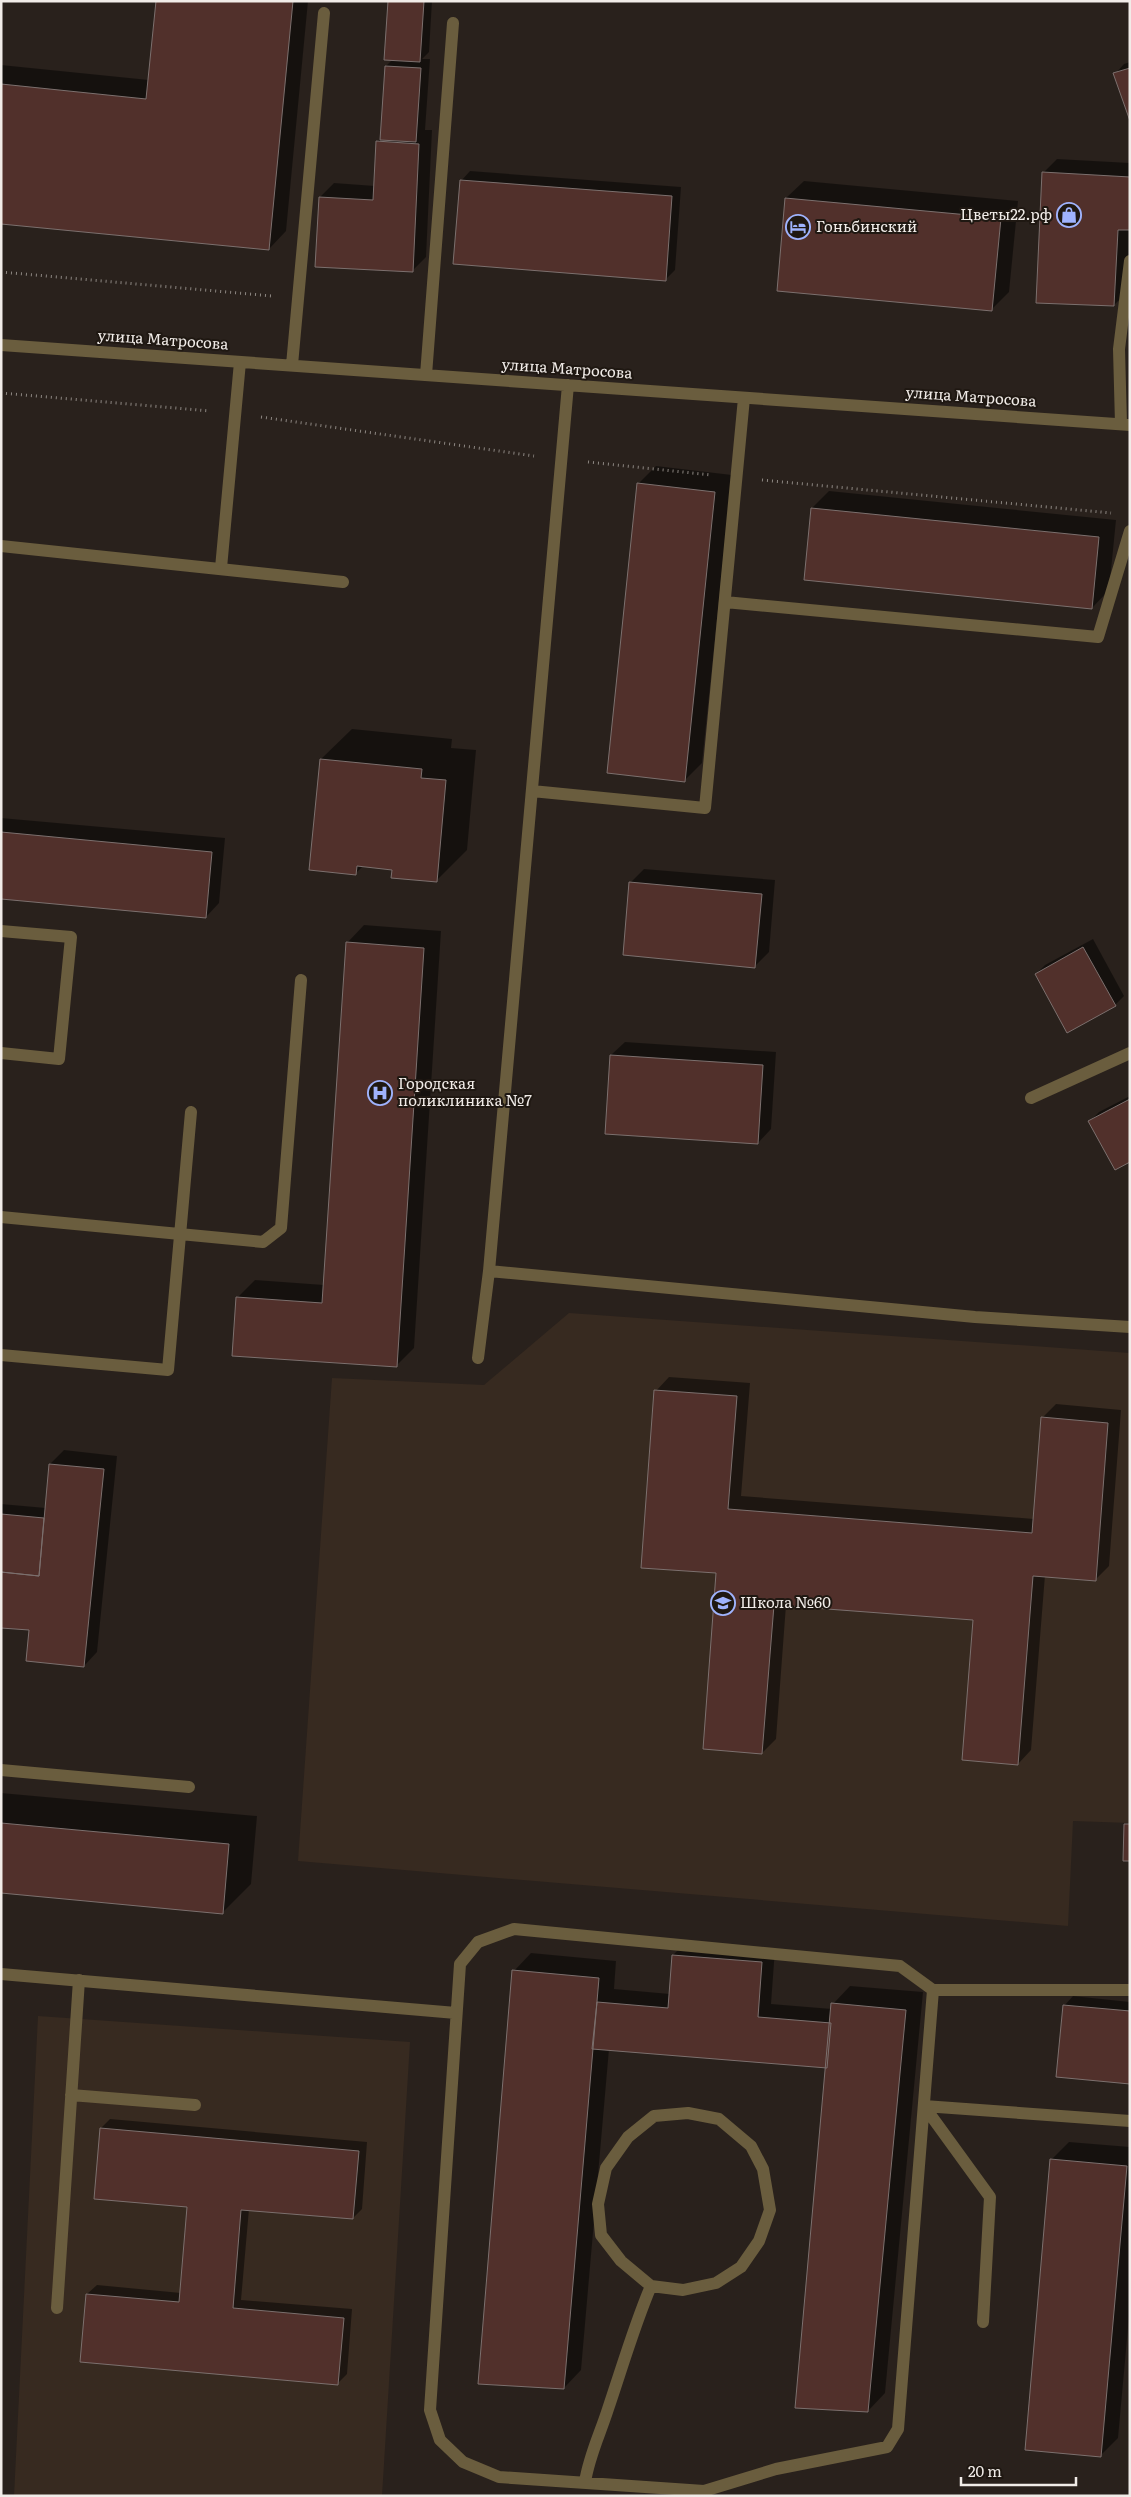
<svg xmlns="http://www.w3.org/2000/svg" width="1131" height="2497" viewBox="0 0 1131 2497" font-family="Literata,serif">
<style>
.built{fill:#372a20}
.shadow{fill:#0007}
.building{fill:#51302b;stroke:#7c706e}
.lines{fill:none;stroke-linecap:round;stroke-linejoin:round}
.path{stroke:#8d8782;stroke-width:3;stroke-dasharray:1 4;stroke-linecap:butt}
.minor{stroke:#6a5d3e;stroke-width:12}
.labels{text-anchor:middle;stroke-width:4;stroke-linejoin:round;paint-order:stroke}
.poi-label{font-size:15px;fill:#f1ece8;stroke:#1f1812;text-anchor:start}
.street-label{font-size:15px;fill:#f1ece8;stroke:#1f1812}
</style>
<rect width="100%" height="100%" fill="#29211c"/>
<path class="built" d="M569,1313l561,40v470l-57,-2 -5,105 -770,-65 34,-483 152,7z
M38,2016l372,26 -28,454h-368z"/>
<path class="shadow" d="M157,1h151l-22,230 -17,18 -268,-26v-158l148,15z
M389,1h43l-3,51 -7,7h8l-5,71h7l-6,127 -14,14 -92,-74 14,-14 41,3 2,-44 5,-5 4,-71 7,-7z
M1130,62v55l-15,-43 9,-10z
M1057,159l73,4 -2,128 -14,14 -71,-132z
M470,171l211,16 -6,83 -9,9 -205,-98z
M804,181l214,20 -9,91 -17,17 -206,-111z
M656,466l76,9 -30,288 -18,18 -46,-297z
M829,491l287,29 -7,70 -17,18 -280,-100z
M352,729l100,10 -1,9 25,2 -9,100 -31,31 -43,-12 -30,-3 -7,7 -35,-114z
M1,818l224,20 -6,65 -13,14 -205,-19z
M644,869l131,11 -6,72 -14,14 -125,-83z
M364,925l77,6 -27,417 -18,18 -159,-68 18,-18 69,5 23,-342z
M1093,939l31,57 -9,9 -79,-31 9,-9z
M625,1042l151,10 -5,77 -13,14 -147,-88z
M1130,1096v64l-40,-39 9,-9z
M669,1377l81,6 -9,113 293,23 8,-101 14,-14 65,6 -12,156 -13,13 -51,-4 -14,175 -13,14 -44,-145 -188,-14 -10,134 -14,14 -44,-181 -62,-181z
M64,1450l53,6 -20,196 -13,14 -53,-37 -30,-58v-67l45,4 4,-44z
M1,1793l256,23 -6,68 -28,28 -222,-20z
M687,1941l88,8 -4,55 61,5 1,-5 17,-18 73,6 -38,401 -17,18 -41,-344 -218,-18 -28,321 -17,18 -50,-417 17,-18 85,8 -2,28 56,5 3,-39z
M1073,1996l57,6v80l-66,-76z
M110,2119l257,23 -5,67 -9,9 -104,-9 -8,91 111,9 -5,65 -10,10 -250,-90 10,-9 84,8 8,-87 -88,-78z
M1069,2142l61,5v159l-12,132 -18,18 -49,-296z"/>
<path class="building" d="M156,1h137l-24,249 -268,-26v-140l145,15z
M388,1h36l-4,61 -36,-2z
M385,66l36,2 -5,74 -36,-2z
M1130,68v53l-17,-48z
M376,141l43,3 -6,128 -98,-5 4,-70 54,3z
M1042,172l88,5v53h-12l-4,76 -78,-3z
M460,180l212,16 -6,85 -213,-17z
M785,198l216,20 -9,93 -215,-20z
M637,483l78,9 -30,290 -78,-9z
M811,508l288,29 -7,72 -288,-29z
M320,759l102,10 -1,9 25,2 -9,102 -46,-4 1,-8 -35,-4 -1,9 -47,-5z
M1,832l211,20 -6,66 -205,-19z
M629,882l133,12 -7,74 -132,-13z
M346,942l78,6 -27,419 -165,-11 4,-59 86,6z
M1083,947l33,59 -49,27 -32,-59z
M610,1055l153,10 -5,79 -153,-10z
M1130,1099v63l-15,8 -27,-49z
M654,1390l83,6 -9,113 304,24 9,-116 67,6 -12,158 -63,-5 -15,189 -56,-5 11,-140 -199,-15 -12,149 -59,-5 13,-176 -75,-5z
M49,1464l55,5 -20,198 -58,-6 3,-31 -28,-2v-56l38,4z
M1,1514l43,4 -5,58 -38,-4z
M1,1823l228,21 -6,70 -222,-21z
M1124,1824h6v37h-7z
M672,1955l90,7 -4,55 73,6 -4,45 -235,-19 5,-47 71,6z
M512,1970l87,8 -35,411 -86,-5z
M831,2003l75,7 -38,402 -73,-4z
M1063,2005l67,6v73l-74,-7z
M100,2128l259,23 -6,68 -112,-9 -8,98 111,10 -6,67 -258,-23 6,-68 93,8 8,-95 -93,-8z
M1050,2159l77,7 -26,291 -76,-7z"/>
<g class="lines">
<path class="path" d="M1,272l271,24
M1,393l209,18
M261,417l273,39
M588,462l123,13
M762,480l349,33"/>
<path class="minor" d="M1,345l1129,80
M292,365l32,-352
M426,375l27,-352
M1121,424l-2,-75 11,-88
M1,546l342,36
M221,568l19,-206
M725,602l373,35 32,-106
M532,791l173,17 39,-410
M1,931l70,6 -12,122 -58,-6
M1031,1098l99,-45
M1,1217l262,25 18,-14 20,-248
M489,1271l486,46 155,10
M1,1355l167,15 23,-258
M478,1358l11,-87 79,-886
M1,1770l188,17
M514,1929l386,37 33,24 -35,439 -11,18 -111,22 -72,22 -205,-14 -36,-15 -23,-22 -10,-30 30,-446 18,-22z
M1,1974l455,39
M933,1990h197
M71,2095l124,10
M924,2106l66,91 -7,125
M924,2106l206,15
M57,2308l22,-328
M585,2482c4,-26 15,-48 23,-73 14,-41 26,-83 43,-123l-30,-25 -20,-26 -3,-31 8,-36 22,-31 26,-21 34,-3 31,6 32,27 12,23 7,41 -11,31 -18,26 -25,16 -33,7 -32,-4"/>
</g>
<defs>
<symbol id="shop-ring" viewBox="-11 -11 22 22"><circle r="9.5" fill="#1f1812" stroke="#9fb3fd" stroke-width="1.5"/><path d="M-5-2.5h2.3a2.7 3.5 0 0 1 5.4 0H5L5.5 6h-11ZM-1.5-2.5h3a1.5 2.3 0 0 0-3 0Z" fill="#9fb3fd"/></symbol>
<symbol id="hotel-ring" viewBox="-11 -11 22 22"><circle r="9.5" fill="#1f1812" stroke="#9fb3fd" stroke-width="1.5"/><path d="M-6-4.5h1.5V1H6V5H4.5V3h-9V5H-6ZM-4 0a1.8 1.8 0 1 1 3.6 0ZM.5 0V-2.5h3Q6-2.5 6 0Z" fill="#9fb3fd"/></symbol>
<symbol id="hospital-ring" viewBox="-11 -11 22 22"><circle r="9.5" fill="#1f1812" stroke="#9fb3fd" stroke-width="1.5"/><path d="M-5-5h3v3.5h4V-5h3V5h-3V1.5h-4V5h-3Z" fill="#9fb3fd"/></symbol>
<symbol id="school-ring" viewBox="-11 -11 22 22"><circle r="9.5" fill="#1f1812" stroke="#9fb3fd" stroke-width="1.5"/><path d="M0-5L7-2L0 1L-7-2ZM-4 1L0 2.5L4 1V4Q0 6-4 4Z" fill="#9fb3fd"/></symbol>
</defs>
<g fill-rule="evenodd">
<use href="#shop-ring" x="1055" y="201" width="28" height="28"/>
<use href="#hotel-ring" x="784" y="213" width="28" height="28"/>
<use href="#hospital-ring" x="366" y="1079" width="28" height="28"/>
<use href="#school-ring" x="709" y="1589" width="28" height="28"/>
</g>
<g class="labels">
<g class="poi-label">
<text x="1052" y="220" text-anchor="end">Цветы22.рф</text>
<text x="816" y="232">Гоньбинский</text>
<text x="398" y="1089">Городская<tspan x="398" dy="17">поликлиника №7</tspan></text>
<text x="740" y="1608">Школа №60</text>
</g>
<g class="street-label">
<text transform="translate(163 340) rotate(4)" y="5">улица Матросова</text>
<text transform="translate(567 369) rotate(4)" y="5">улица Матросова</text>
<text transform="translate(971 397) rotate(4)" y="5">улица Матросова</text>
</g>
</g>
<rect width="1131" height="2497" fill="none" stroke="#f1ece8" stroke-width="5"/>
<path d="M961 2477v8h115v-8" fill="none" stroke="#f1ece8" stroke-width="2.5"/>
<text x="968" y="2477" font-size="15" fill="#f1ece8" stroke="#1f1812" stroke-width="4" paint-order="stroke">20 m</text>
</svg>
